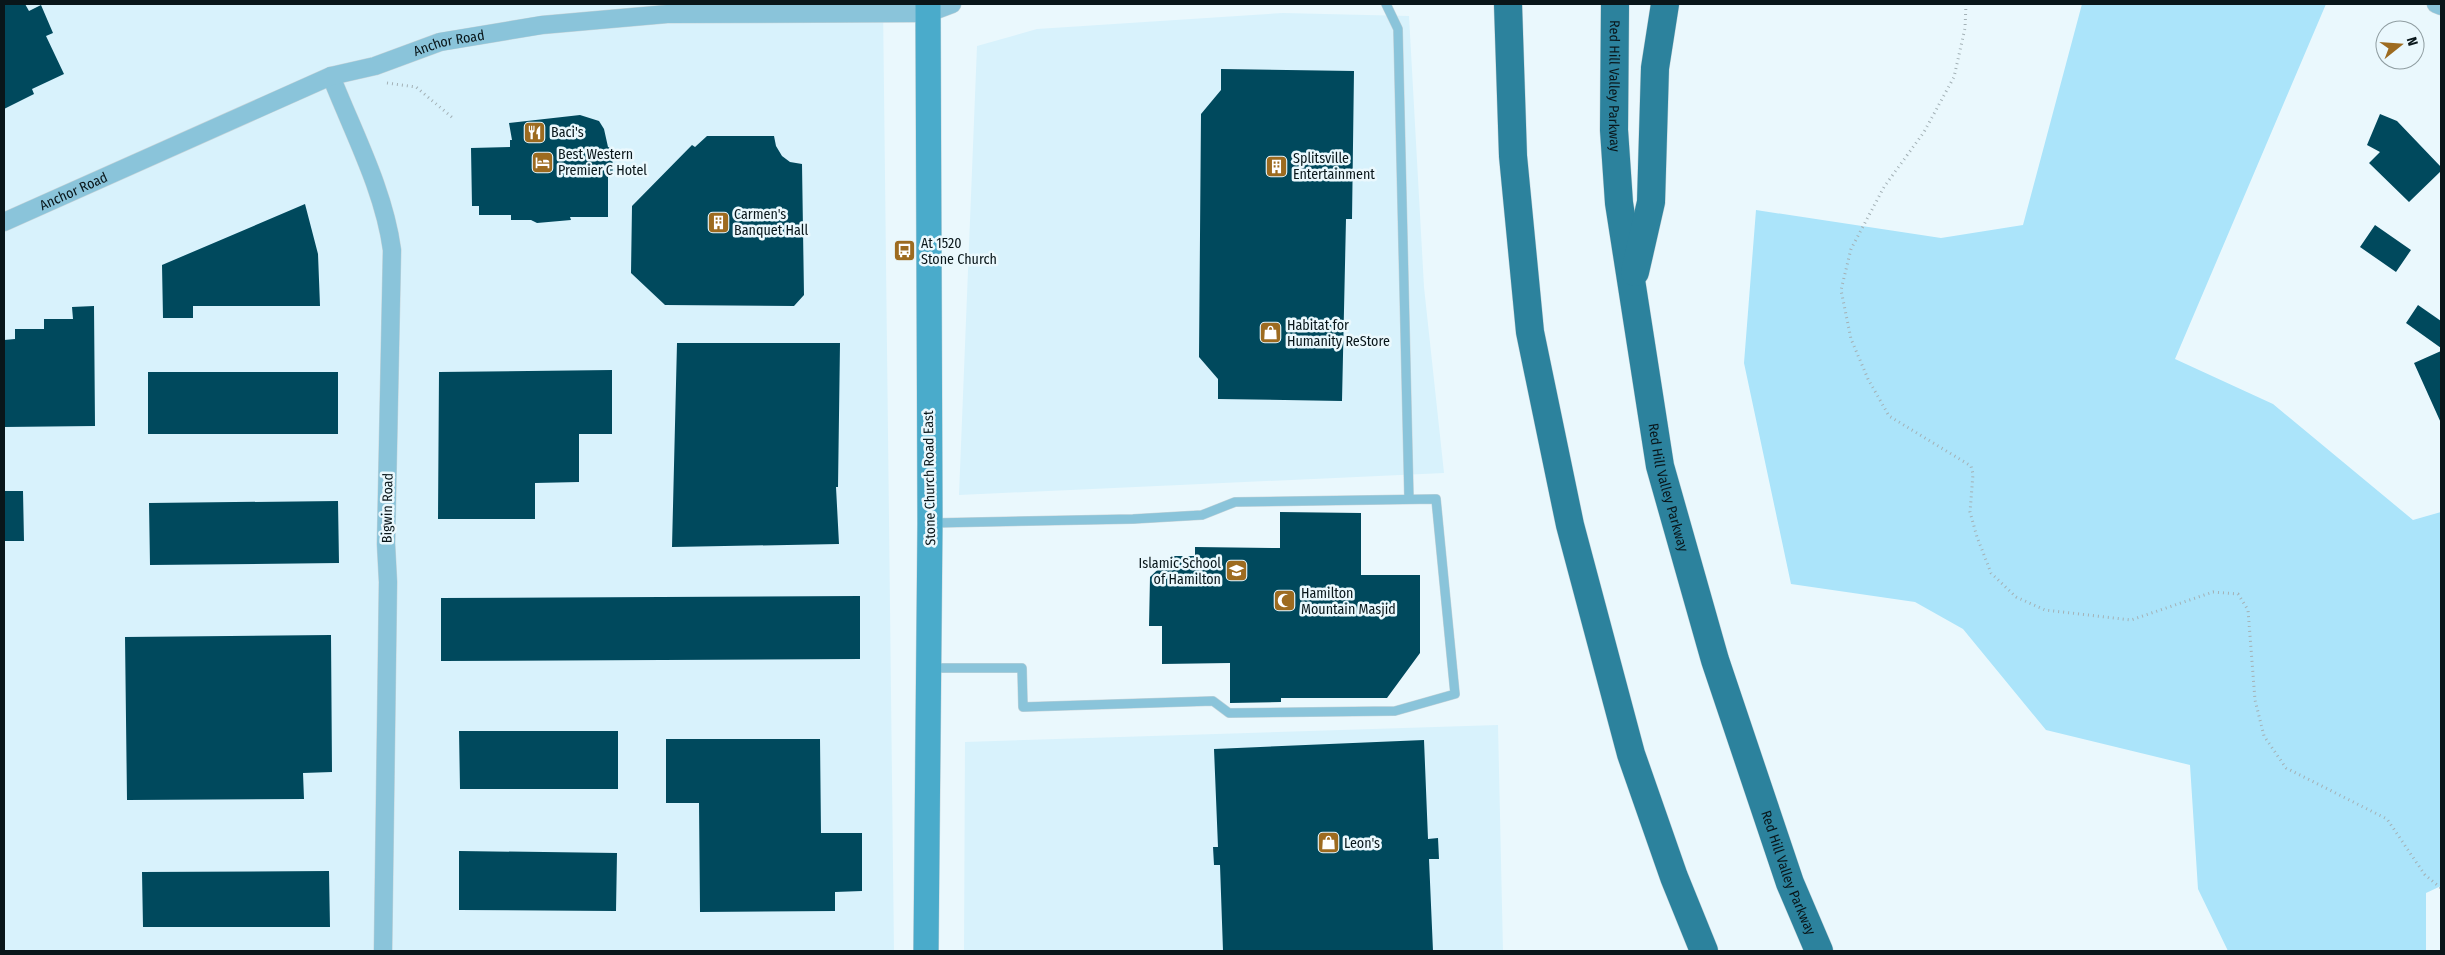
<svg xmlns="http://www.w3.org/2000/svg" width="2445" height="955" viewBox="0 0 2445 955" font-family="'Fira Sans Condensed',sans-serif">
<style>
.built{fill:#d8f2fc}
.green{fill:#abe4fa}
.building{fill:#00495d}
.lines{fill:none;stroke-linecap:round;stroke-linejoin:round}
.service-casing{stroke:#c6d4d9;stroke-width:10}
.minor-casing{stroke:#c6d4d9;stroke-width:19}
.secondary-casing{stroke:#c6d4d9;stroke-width:26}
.motorway-casing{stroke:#c6d4d9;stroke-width:29}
.path{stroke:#a3b1b6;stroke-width:3;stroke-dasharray:1 4;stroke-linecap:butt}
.service{stroke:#8ac4da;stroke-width:9}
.minor{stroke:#8ac4da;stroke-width:18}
.secondary{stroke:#4aabcb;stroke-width:25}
.motorway{stroke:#2c829d;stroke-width:28}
.labels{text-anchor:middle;stroke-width:5;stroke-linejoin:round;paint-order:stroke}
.street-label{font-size:14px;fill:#09161a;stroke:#eaf8fd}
.poi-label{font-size:14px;fill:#09161a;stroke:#eaf8fd;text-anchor:start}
</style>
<rect width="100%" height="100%" fill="#eaf8fd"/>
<path class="built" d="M4,4h879l11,947h-890z
M1283,13l126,3 15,271 20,186 -485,22 18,-449 60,-17z
M1498,725l5,226h-539l1,-209z"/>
<path class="green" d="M2082,4h244l-151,355 98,45 140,116 28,-8v374l-15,7v58h-198l-30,-62 -8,-124 -144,-35 -83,-101 -48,-27 -124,-18 -47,-221 12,-153 185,28 82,-13z"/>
<path class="building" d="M4,4h21l4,7 12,-6 12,28 -7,3 18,38 -32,15 2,5 -30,15z
M1221,69l133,2 -2,148h-6l-4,182 -124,-2v-20l-19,-22 2,-243 20,-24z
M2380,114l17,7 44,46v4l-32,31 -40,-39 11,-11 -13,-7z
M580,115l19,6 5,8 4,18 4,1 1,28 -5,1v40h-38l1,3 -34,3 -6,-3h-20v-5h-32v-9h-7l-1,-58 39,-1v-7h2l-3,-17z
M707,136h67l2,10 6,10 8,6 12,2 2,131 -10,11 -129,-1 -34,-32 1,-67 60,-61 3,2z
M305,204l13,50 2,52h-127v12h-30l-1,-53z
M2375,225l36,25 -15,22 -36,-25z
M2418,305l23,16v27l-35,-25z
M94,306l1,120 -91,1v-87l11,-1v-10h29v-10h29l-1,-12z
M677,343h163l-2,144h-2l3,57 -167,3z
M2441,351v72l-27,-60z
M612,370v64h-33v48l-44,1v36h-97l1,-147z
M148,372h190v62h-190z
M4,491h19l1,50h-20z
M338,501l1,62 -189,2 -1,-62z
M1280,512l81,1v62h59v78l-33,45h-106v4l-51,1v-40l-68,1v-38h-13l1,-49 22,-21h23v-9l85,1z
M860,596v63l-419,2v-63z
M331,635l1,137 -29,1 1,26 -177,1 -2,-163z
M459,731h159v58h-158z
M666,739h154l1,94h41v58l-27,1v19l-135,1 -1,-109h-33z
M1424,740l4,99 10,-1 1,21h-10l4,92h-210l-3,-86h-6l-1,-18h5l-4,-98z
M459,851l158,2 -1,58 -157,-1z
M329,871l1,56h-187l-1,-55z"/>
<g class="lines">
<defs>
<path id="service" d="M1386,4l12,25 11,470
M929,668h93l1,39 190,-6 16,12 166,-2 60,-17 -19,-195 -201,3 -33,13 -69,4 -200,4"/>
<g id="minor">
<path d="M2436,4l5,2"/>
<path d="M331,76c22,56 53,114 61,174l-6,294 2,38 -5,369"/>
<path id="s1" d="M4,222l327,-146 44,-10 65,-24 102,-17 125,-11 261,-1 24,-9"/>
</g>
<path id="secondary" d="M926,951l4,-428 -2,-519"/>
<g id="motorway">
<path d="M1508,4l5,152 17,176 40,193 61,229 43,123 30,74"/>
<path id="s2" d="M1615,4l-1,126 5,73 41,263 55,194 75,223 29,68"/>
<path d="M1635,272l16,-70 4,-134 10,-64"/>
</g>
</defs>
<use href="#service" class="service-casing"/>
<use href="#minor" class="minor-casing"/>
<use href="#secondary" class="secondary-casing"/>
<use href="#motorway" class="motorway-casing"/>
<path class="path" d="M1966,4l-1,24 -11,49 -30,55 -40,55 -33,62 -10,41 10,49 17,40 21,37 82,50 2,8 -3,38 7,25 14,36 25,24 29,13 86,10 82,-28 25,2 10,16 7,90 9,36 22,32 101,51 38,56 16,13
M387,83l29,4 38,32"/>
<use href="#service" class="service"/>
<use href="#minor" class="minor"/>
<use href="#secondary" class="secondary"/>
<use href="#motorway" class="motorway"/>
</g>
<defs>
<symbol id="restaurant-square" viewBox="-11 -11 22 22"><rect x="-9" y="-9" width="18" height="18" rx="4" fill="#9d6b20" stroke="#eaf8fd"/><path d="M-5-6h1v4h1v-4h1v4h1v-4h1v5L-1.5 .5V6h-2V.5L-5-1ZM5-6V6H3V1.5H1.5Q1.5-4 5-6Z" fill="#fff"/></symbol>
<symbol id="hotel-square" viewBox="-11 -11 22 22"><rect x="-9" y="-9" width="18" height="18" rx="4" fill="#9d6b20" stroke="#eaf8fd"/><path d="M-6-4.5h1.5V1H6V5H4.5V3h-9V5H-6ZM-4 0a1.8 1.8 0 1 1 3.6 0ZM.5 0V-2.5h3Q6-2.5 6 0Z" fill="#fff"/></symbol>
<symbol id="building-square" viewBox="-11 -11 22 22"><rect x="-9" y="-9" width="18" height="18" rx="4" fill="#9d6b20" stroke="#eaf8fd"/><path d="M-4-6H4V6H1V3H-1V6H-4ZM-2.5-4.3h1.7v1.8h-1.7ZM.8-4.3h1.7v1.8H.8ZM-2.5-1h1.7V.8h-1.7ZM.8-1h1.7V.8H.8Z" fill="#fff"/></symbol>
<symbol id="bus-square" viewBox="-11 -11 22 22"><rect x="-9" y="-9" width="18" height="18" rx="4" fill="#9d6b20" stroke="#eaf8fd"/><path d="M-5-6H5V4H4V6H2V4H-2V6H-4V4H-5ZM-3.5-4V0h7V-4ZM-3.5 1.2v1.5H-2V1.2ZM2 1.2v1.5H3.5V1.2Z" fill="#fff"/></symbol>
<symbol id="shop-square" viewBox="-11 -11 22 22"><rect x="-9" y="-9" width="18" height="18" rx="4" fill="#9d6b20" stroke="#eaf8fd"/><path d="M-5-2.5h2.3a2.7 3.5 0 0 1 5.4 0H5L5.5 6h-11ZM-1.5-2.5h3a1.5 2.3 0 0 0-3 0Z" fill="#fff"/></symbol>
<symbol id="school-square" viewBox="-11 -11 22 22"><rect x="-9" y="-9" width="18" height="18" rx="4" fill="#9d6b20" stroke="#eaf8fd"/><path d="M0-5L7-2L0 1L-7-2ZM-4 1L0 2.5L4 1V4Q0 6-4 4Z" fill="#fff"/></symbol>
<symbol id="mosque-square" viewBox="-11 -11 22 22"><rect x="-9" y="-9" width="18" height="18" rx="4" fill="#9d6b20" stroke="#eaf8fd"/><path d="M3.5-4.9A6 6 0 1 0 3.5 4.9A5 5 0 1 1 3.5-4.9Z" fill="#fff"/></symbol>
</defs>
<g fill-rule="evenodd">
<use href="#restaurant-square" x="522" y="120" width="25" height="25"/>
<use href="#hotel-square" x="530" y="150" width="25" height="25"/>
<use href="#building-square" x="1264" y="154" width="25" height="25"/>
<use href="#building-square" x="706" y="210" width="25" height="25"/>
<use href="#bus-square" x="892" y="238" width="25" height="25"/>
<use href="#shop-square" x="1258" y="320" width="25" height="25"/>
<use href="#school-square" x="1224" y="558" width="25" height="25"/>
<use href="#mosque-square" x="1272" y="588" width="25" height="25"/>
<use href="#shop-square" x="1316" y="830" width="25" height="25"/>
</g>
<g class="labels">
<g class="street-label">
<text dy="5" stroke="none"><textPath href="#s1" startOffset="481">Anchor Road</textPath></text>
<text dy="5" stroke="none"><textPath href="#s2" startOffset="82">Red Hill Valley Parkway</textPath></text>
<text dy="5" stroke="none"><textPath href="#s1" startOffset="76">Anchor Road</textPath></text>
<text transform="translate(929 478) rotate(-91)" y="5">Stone Church Road East</text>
<text dy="5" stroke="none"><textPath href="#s2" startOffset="488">Red Hill Valley Parkway</textPath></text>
<text transform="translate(387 508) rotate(-89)" y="5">Bigwin Road</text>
<text dy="5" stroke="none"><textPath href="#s2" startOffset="892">Red Hill Valley Parkway</textPath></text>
</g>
<g class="poi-label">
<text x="551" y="137">Baci's</text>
<text x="558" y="159">Best Western<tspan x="558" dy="16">Premier C Hotel</tspan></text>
<text x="1293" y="163">Splitsville<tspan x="1293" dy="16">Entertainment</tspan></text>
<text x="734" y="219">Carmen's<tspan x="734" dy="16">Banquet Hall</tspan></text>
<text x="921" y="248">At 1520<tspan x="921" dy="16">Stone Church</tspan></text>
<text x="1287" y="330">Habitat for<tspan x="1287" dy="16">Humanity ReStore</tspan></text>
<text x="1221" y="568" text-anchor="end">Islamic School<tspan x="1221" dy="16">of Hamilton</tspan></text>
<text x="1301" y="598">Hamilton<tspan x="1301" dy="16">Mountain Masjid</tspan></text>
<text x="1344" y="848">Leon's</text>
</g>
</g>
<rect width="2445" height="955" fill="none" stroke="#09161a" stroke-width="10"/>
<g transform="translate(2400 45) rotate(73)"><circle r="24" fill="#eaf8fd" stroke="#909ea2"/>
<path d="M0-4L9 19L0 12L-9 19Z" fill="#9d6b20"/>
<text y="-8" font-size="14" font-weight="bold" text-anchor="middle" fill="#09161a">N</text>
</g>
</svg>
